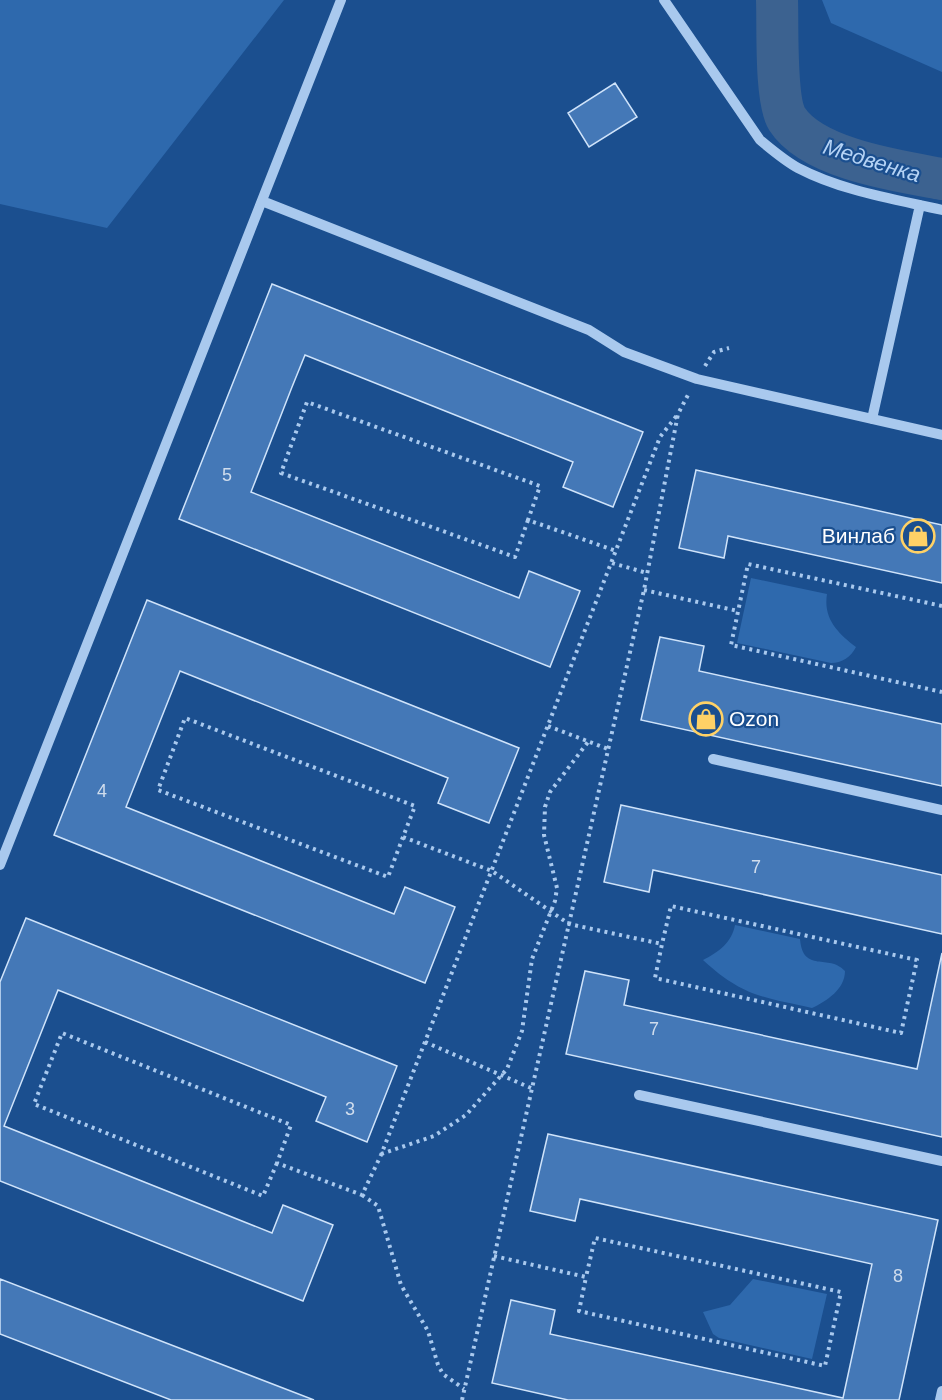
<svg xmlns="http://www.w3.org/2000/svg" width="942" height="1400" viewBox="0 0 942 1400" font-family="Helvetica,sans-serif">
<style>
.green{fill:#2e69ad}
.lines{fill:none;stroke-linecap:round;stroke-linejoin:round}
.river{stroke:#3c6290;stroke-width:42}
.building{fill:#4478b7;stroke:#cfe3fa;stroke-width:1.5}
.path{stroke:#a9c9ee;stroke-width:4;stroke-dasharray:3 4.5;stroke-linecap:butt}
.minor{stroke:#a9c9ee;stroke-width:10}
.labels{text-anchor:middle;stroke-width:4.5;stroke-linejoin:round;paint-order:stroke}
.number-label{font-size:18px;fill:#d0dded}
.poi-label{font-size:21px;fill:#fff;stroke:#1b4f8f;text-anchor:end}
.water-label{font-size:22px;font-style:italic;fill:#b5d3f5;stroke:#1b4f8f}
</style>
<rect width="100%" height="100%" fill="#1b4f8f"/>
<path class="green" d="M0,0h284l-177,228 -107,-24z
M822,0h120v72l-111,-49z
M751,578l76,16c-4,25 11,39 29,53 -5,10 -14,16 -25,16l-94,-20z
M735,925l65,14c3,35 29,14 45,32 0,18 -18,30 -33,37 -50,-11 -70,-12 -109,-48 16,-8 29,-18 32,-35z
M753,1279l74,15 -15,65 -93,-21 -6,-4 -10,-22 27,-7z"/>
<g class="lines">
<path class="river" d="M777,0c1,26 -2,99 10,119 26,40 111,52 155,60"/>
</g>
<path class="building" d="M615,83l22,34 -48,30 -21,-34z
M272,284l371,148 -30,75 -50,-20 10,-25 -268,-107 -13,32 -41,105 268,106 10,-27 51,20 -30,76 -371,-148z
M696,470l246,55v58l-214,-47 -4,22 -45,-10z
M147,600l372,148 -30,75 -51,-20 10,-25 -268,-107 -54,136 268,107 11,-27 50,20 -30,76 -371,-148z
M660,637l44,9 -5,25 243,53v62l-301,-66z
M621,805l321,70v59l-289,-64 -4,22 -45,-10z
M26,918l371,148 -30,76 -51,-21 10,-24 -268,-107 -54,136 268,107 11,-28 50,20 -30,76 -303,-120v-199z
M942,953v184l-376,-83 19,-83 44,9 -5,25 293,64z
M548,1134l390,86 -39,180h-331l-76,-17 19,-83 44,10 -5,24 293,64 29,-134 -292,-65 -5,22 -45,-10z
M0,1279l314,121h-143l-171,-66z"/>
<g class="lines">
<path class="path" d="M705,366l9,-14 15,-4
M528,520l-13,37 -234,-84 26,-71 233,84 -12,34 88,31
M612,563l35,10
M644,590l94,21
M942,606l-194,-42 -17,81 211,47
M548,726l60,23
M403,837l-15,40 -230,-87 27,-72 230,88 -12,31 89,34 77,53 93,20 -7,34 246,55 16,-73 -246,-54 -9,38
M425,1042l106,46
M381,1154l53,-18 32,-21 41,-46 15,-38 10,-72 23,-58 2,-13 -13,-53 1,-28 5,-15 38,-50
M277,1163l-14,33 -229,-92 28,-71 229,92 -14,38 85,32 19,-40 279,-718 18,-23
M362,1195l16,11 23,79 27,46 10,34 5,9 21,15
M494,1256l92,21 -7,34 246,55 16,-74 -246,-54 -9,39
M462,1400l182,-810 34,-176 11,-21"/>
<path class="minor" d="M664,0l96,140c12,10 25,21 38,28 44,23 96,31 144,42
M262,201l327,129 35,22 73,27 245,56
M872,419l48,-214
M713,759l229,51
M0,865l341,-865
M639,1095l303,66
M940,1400l2,-9"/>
</g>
<defs>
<symbol id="shop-ring" viewBox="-11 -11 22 22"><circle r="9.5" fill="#1b4f8f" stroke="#ffd166" stroke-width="1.5"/><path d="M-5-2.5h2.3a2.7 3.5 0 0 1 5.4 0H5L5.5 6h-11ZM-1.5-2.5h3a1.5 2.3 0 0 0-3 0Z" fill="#ffd166"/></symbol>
</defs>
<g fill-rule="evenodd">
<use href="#shop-ring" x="899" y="517" width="38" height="38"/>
<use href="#shop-ring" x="687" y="700" width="38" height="38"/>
</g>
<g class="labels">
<g class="number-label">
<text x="227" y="481">5</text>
<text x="102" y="797">4</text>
<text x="756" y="873">7</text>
<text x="654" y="1035">7</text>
<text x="350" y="1115">3</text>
<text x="898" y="1282">8</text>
</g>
<g class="poi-label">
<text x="895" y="543">Винлаб</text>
<text x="729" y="726" text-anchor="start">Ozon</text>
</g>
<g class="water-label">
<text transform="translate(872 160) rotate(17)" y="8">Медвенка</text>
</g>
</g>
</svg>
